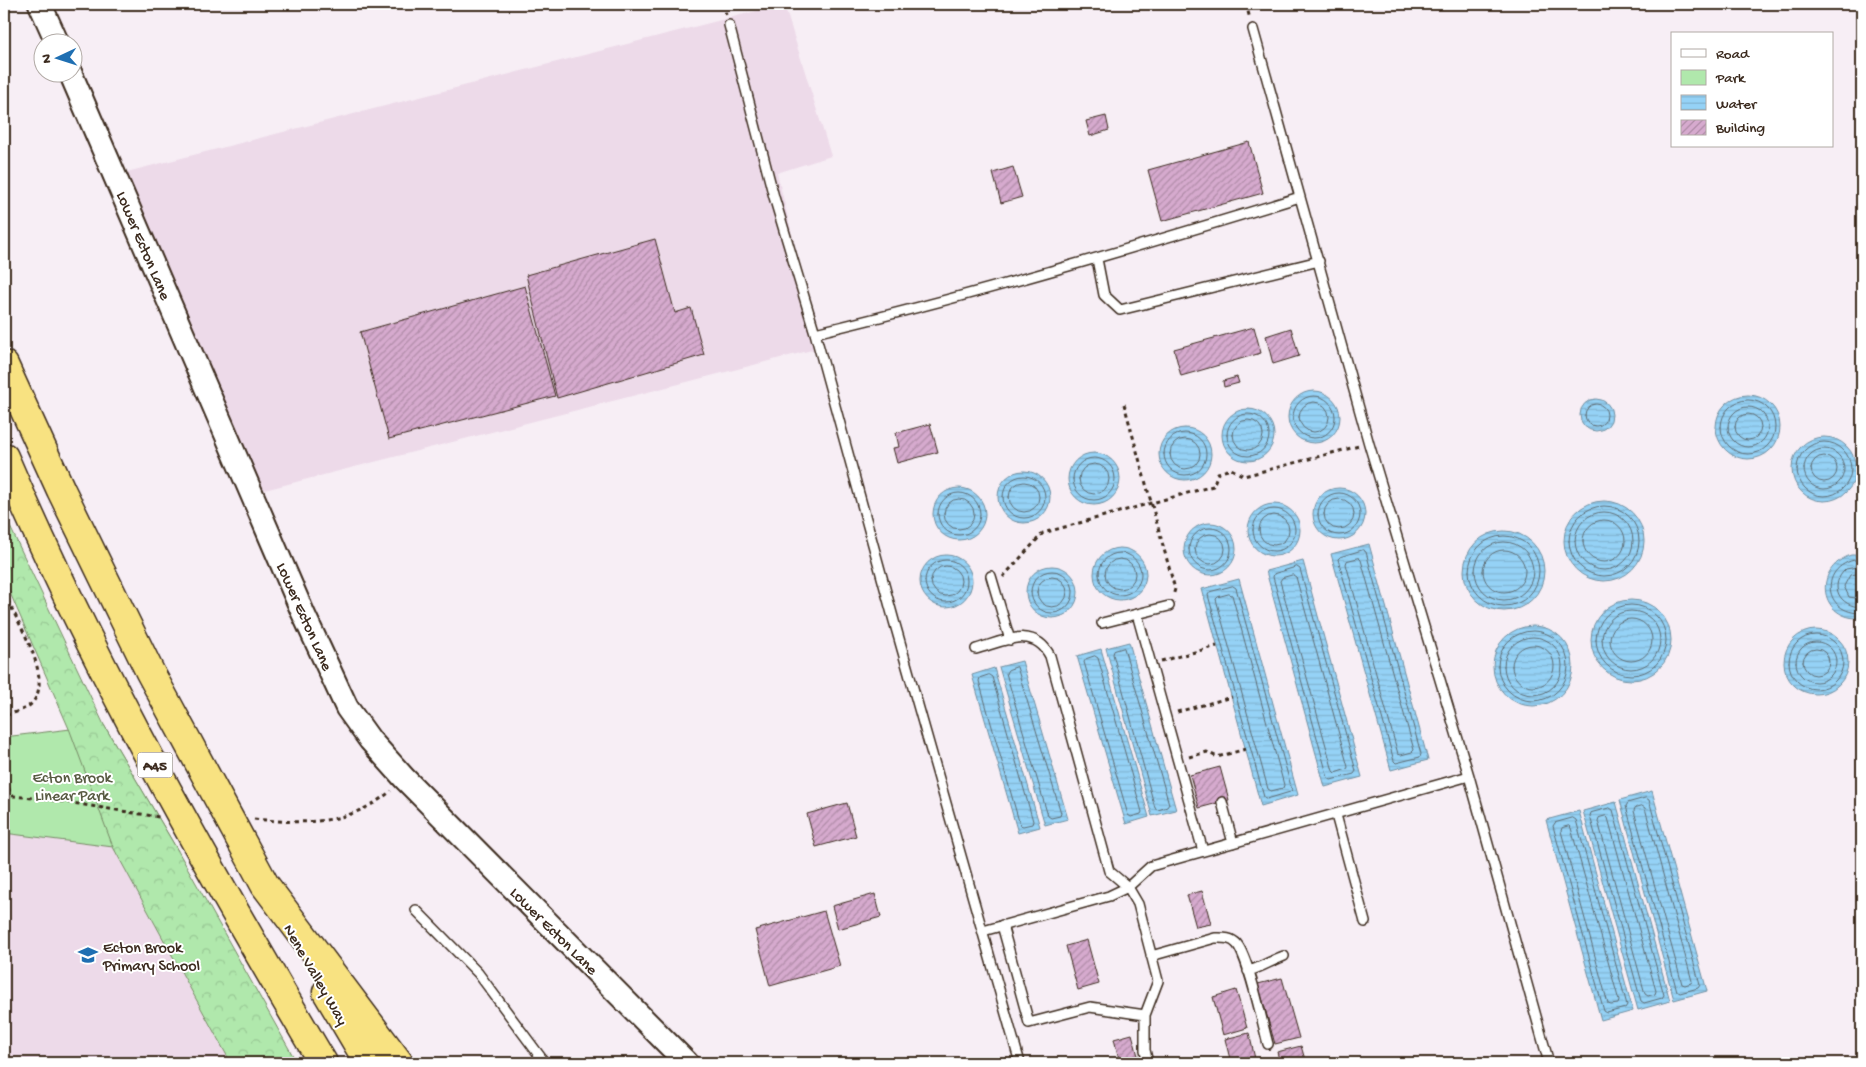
<svg xmlns="http://www.w3.org/2000/svg" width="1866" height="1067" viewBox="0 0 1866 1067" font-family="'Gochi Hand',sans-serif">
<style>
.built{fill:#eddae9}
.green{fill:#b0e8ac;stroke:#768965}
.forest{fill:url(#forest-crowns);stroke:#768965}
.water{fill:url(#water-rules);stroke:#718fa0}
.lines{fill:none;stroke-linecap:round;stroke-linejoin:round}
.shore{stroke:#5f6d74;stroke-width:1}
.building{fill:url(#building-hatch);stroke:#3b2a1e}
.service-casing{stroke:#3b2a1e;stroke-width:12}
.tertiary-casing{stroke:#3b2a1e;stroke-width:26}
.trunk-casing{stroke:#3b2a1e;stroke-width:31}
.path{stroke:#3b2a1e;stroke-width:3;stroke-dasharray:4 4;stroke-linecap:butt}
.service{stroke:#fff;stroke-width:9}
.tertiary{stroke:#fff;stroke-width:22}
.trunk{stroke:#f8e281;stroke-width:28}
.labels{text-anchor:middle;stroke-width:4;stroke-linejoin:round;paint-order:stroke}
.shield{fill:#fff;stroke:#766a62;stroke-width:1}
.shield-label{font-size:15px;font-weight:bold;fill:#3b2a1e}
.street-label{font-size:16px;fill:#3b2a1e;stroke:#fff}
.park-label{font-size:16px;fill:#585a42;stroke:#fff}
.poi-label{font-size:16px;fill:#3b2a1e;stroke:#fff;text-anchor:start}
</style>
<defs>
<pattern id="forest-crowns" width="20" height="18" patternUnits="userSpaceOnUse" patternTransform="scale(1.25)"><rect width="20" height="18" fill="#b0e8ac"/><path d="M2 6a3 3 0 1 1 6 0M12 15a3 3 0 1 1 6 0" fill="none" stroke="#98c794"/></pattern>
<pattern id="water-rules" width="6" height="5" patternUnits="userSpaceOnUse" patternTransform="scale(1.25)"><rect width="6" height="5" fill="#95d2f6"/><path d="M0 2.5h6" fill="none" stroke="#81b4d2"/></pattern>
<pattern id="building-hatch" width="6" height="6" patternUnits="userSpaceOnUse" patternTransform="scale(1.25)"><rect width="6" height="6" fill="#d6aace"/><path d="M-1 1l2-2M0 6l6-6M5 7l2-2" fill="none" stroke="#af8ba7"/></pattern>
</defs>
<rect width="100%" height="100%" fill="#f7eef5"/>
<filter id="ink" filterUnits="userSpaceOnUse"><feTurbulence type="fractalNoise" baseFrequency=".02" numOctaves="2"/><feDisplacementMap in="SourceGraphic" scale="10" xChannelSelector="R" yChannelSelector="G"/><feConvolveMatrix kernelMatrix="1 2 1 2 8 2 1 2 1" color-interpolation-filters="sRGB"/></filter>
<g filter="url(#ink)">
<path class="built" d="M784,4l47,152 -54,17 43,175 -575,147 -134,-319z
M4,833l109,14 118,216h-227z"/>
<path class="green" d="M104,725l74,126 -65,-4 -109,-14v-96z"/>
<path class="forest" d="M4,514l100,211 74,126 119,212h-66l-118,-216 -43,-116 -66,-152z"/>
<path class="water" d="M1288 417a26 26 0 1 1 52 0a26 26 0 1 1-52 0Z
M1716 427a32 32 0 1 1 64 0a32 32 0 1 1-64 0Z
M1580 415a16 16 0 1 1 32 0a16 16 0 1 1-32 0Z
M1222 435a26 26 0 1 1 52 0a26 26 0 1 1-52 0Z
M1159 454a26 26 0 1 1 52 0a26 26 0 1 1-52 0Z
M1792 469a32 32 0 1 1 64 0a32 32 0 1 1-64 0Z
M1068 479a26 26 0 1 1 52 0a26 26 0 1 1-52 0Z
M998 497a26 26 0 1 1 52 0a26 26 0 1 1-52 0Z
M933 514a26 26 0 1 1 52 0a26 26 0 1 1-52 0Z
M1313 514a26 26 0 1 1 52 0a26 26 0 1 1-52 0Z
M1564 541a40 40 0 1 1 80 0a40 40 0 1 1-80 0Z
M1248 530a26 26 0 1 1 52 0a26 26 0 1 1-52 0Z
M1184 549a26 26 0 1 1 52 0a26 26 0 1 1-52 0Z
M1464 571a40 40 0 1 1 80 0a40 40 0 1 1-80 0Z
M1369,544l59,216 -37,10 -60,-216z
M1094 574a26 26 0 1 1 52 0a26 26 0 1 1-52 0Z
M1851,555h11v63c-42,3 -51,-49 -11,-63z
M920 581a26 26 0 1 1 52 0a26 26 0 1 1-52 0Z
M1303,561l59,216 -37,10 -59,-216z
M1026 592a26 26 0 1 1 52 0a26 26 0 1 1-52 0Z
M1239,579l59,216 -37,11 -59,-217z
M1591 640a40 40 0 1 1 80 0a40 40 0 1 1-80 0Z
M1493 666a40 40 0 1 1 80 0a40 40 0 1 1-80 0Z
M1784 662a32 32 0 1 1 64 0a32 32 0 1 1-64 0Z
M1129,642l47,168 -24,6 -46,-168z
M1101,649l48,168 -23,7 -49,-168z
M1022,661l46,158 -23,6 -46,-158z
M994,668l46,159 -22,6 -46,-158z
M1652,791l55,200 -33,9 -54,-200z
M1616,802l54,199 -32,9 -55,-199z
M1579,811l54,200 -32,9 -55,-200z"/>
<g class="lines">
<path class="shore" d="M1293 417a21 21 0 1 1 42 0a21 21 0 1 1-42 0Z
M1721 427a27 27 0 1 1 54 0a27 27 0 1 1-54 0Z
M1299 417a15 15 0 1 1 30 0a15 15 0 1 1-30 0Z
M1585 415a11 11 0 1 1 22 0a11 11 0 1 1-22 0Z
M1728 427a20 20 0 1 1 40 0a20 20 0 1 1-40 0Z
M1735 427a13 13 0 1 1 26 0a13 13 0 1 1-26 0Z
M1227 435a21 21 0 1 1 42 0a21 21 0 1 1-42 0Z
M1233 435a15 15 0 1 1 30 0a15 15 0 1 1-30 0Z
M1164 454a21 21 0 1 1 42 0a21 21 0 1 1-42 0Z
M1170 454a15 15 0 1 1 30 0a15 15 0 1 1-30 0Z
M1797 469a27 27 0 1 1 54 0a27 27 0 1 1-54 0Z
M1804 469a20 20 0 1 1 40 0a20 20 0 1 1-40 0Z
M1811 469a13 13 0 1 1 26 0a13 13 0 1 1-26 0Z
M1073 479a21 21 0 1 1 42 0a21 21 0 1 1-42 0Z
M1079 479a15 15 0 1 1 30 0a15 15 0 1 1-30 0Z
M1003 497a21 21 0 1 1 42 0a21 21 0 1 1-42 0Z
M1009 497a15 15 0 1 1 30 0a15 15 0 1 1-30 0Z
M938 514a21 21 0 1 1 42 0a21 21 0 1 1-42 0Z
M1318 514a21 21 0 1 1 42 0a21 21 0 1 1-42 0Z
M944 514a15 15 0 1 1 30 0a15 15 0 1 1-30 0Z
M1324 514a15 15 0 1 1 30 0a15 15 0 1 1-30 0Z
M1569 541a35 35 0 1 1 70 0a35 35 0 1 1-70 0Z
M1253 530a21 21 0 1 1 42 0a21 21 0 1 1-42 0Z
M1575 541a29 29 0 1 1 58 0a29 29 0 1 1-58 0Z
M1259 530a15 15 0 1 1 30 0a15 15 0 1 1-30 0Z
M1583 541a21 21 0 1 1 42 0a21 21 0 1 1-42 0Z
M1189 549a21 21 0 1 1 42 0a21 21 0 1 1-42 0Z
M1195 549a15 15 0 1 1 30 0a15 15 0 1 1-30 0Z
M1469 571a35 35 0 1 1 70 0a35 35 0 1 1-70 0Z
M1475 571a29 29 0 1 1 58 0a29 29 0 1 1-58 0Z
M1483 571a21 21 0 1 1 42 0a21 21 0 1 1-42 0Z
M1363,550l3,2 55,202 -1,3 -24,6 -2,-2 -56,-202 2,-2z
M1099 574a21 21 0 1 1 42 0a21 21 0 1 1-42 0Z
M1359,558l2,2 53,190 -2,2 -11,3 -3,-1 -52,-190 1,-3z
M1862,559c-43,2 -42,55 0,54
M1105 574a15 15 0 1 1 30 0a15 15 0 1 1-30 0Z
M925 581a21 21 0 1 1 42 0a21 21 0 1 1-42 0Z
M1862,566l-16,3c-18,16 -7,38 16,38
M931 581a15 15 0 1 1 30 0a15 15 0 1 1-30 0Z
M1297,567l3,2 56,202 -2,3 -23,6 -3,-2 -55,-201 1,-3z
M1031 592a21 21 0 1 1 42 0a21 21 0 1 1-42 0Z
M1862,573l-12,2 -6,11 5,11 13,2
M1293,575l3,2 52,190 -1,2 -12,4 -2,-2 -53,-190 2,-3z
M1037 592a15 15 0 1 1 30 0a15 15 0 1 1-30 0Z
M1233,586l3,2 56,202 -2,2 -23,7 -3,-2 -56,-202 2,-3z
M1229,594l3,1 52,190 -1,3 -12,3 -3,-2 -52,-190 2,-2z
M1596 640a35 35 0 1 1 70 0a35 35 0 1 1-70 0Z
M1602 640a29 29 0 1 1 58 0a29 29 0 1 1-58 0Z
M1610 640a21 21 0 1 1 42 0a21 21 0 1 1-42 0Z
M1498 666a35 35 0 1 1 70 0a35 35 0 1 1-70 0Z
M1789 662a27 27 0 1 1 54 0a27 27 0 1 1-54 0Z
M1504 666a29 29 0 1 1 58 0a29 29 0 1 1-58 0Z
M1796 662a20 20 0 1 1 40 0a20 20 0 1 1-40 0Z
M1512 666a21 21 0 1 1 42 0a21 21 0 1 1-42 0Z
M1124,648l45,156 -2,3 -9,3 -3,-2 -42,-154 1,-3z
M1803 662a13 13 0 1 1 26 0a13 13 0 1 1-26 0Z
M1095,656l3,2 44,154 -1,2 -10,3 -3,-2 -44,-153 2,-3z
M1017,667l44,146 -1,3 -9,2 -3,-2 -42,-143 2,-3z
M989,675l3,2 41,144 -1,3 -9,2 -3,-1 -41,-144 1,-3z
M1646,798l3,2 51,185 -2,3 -18,5 -3,-2 -51,-185 2,-3z
M1642,806l3,2 47,173 -1,2 -6,2 -3,-1 -48,-173 1,-3z
M1610,808l3,2 51,185 -2,3 -18,5 -3,-2 -51,-185 1,-3z
M1606,816l2,2 48,173 -1,3 -7,2 -3,-2 -47,-173 1,-3z
M1573,818l3,2 51,185 -2,3 -18,5 -3,-2 -51,-185 2,-3z
M1569,826l2,2 48,173 -1,3 -7,1 -3,-1 -47,-173 1,-3z"/>
</g>
<path class="building" d="M1106,116l3,14 -19,6 -4,-15z
M1249,142l14,51 -101,28 -14,-51z
M1013,167l9,30 -21,6 -8,-30z
M655,239l20,74 16,-5 13,47 -147,43 -31,-123z
M525,286l30,110 -166,43 -29,-107z
M1254,327l7,26 -80,23 -7,-27z
M1291,328l8,28 -26,8 -7,-28z
M1237,377l2,6 -15,4 -1,-6z
M930,424l8,28 -41,11 -4,-15 6,-1 -3,-14z
M1220,767l9,33 -30,8 -9,-33z
M847,803l9,33 -40,11 -9,-33z
M1202,891l9,33 -15,3 -9,-32z
M875,894l6,23 -43,12 -6,-23z
M824,911l16,55 -70,20 -15,-56z
M1087,940l12,44 -21,6 -12,-44z
M1282,978l17,60 -24,6 -17,-60z
M1236,990l11,38 -24,7 -10,-38z
M1249,1033l7,30h-25l-6,-24z
M1132,1034l8,29h-20l-6,-24z
M1301,1046l5,17h-26l-3,-11z"/>
<g class="lines">
<defs>
<path id="service" d="M729,25l45,172 41,136
M1253,29l116,415 100,332 80,287
M1097,259l7,36 16,15 199,-49
M991,576l19,64
M1137,614l32,-8
M1102,623l35,-9 66,237
M976,649c26,-7 58,-25 74,7l59,215 19,16 10,17 20,77 -13,34v35l3,13
M1222,802l11,41
M1336,815l29,107
M416,910l62,63 67,90
M1002,925l27,98 61,-16 55,8
M983,931l126,-35 19,-9 23,-21 318,-90
M1151,956l64,-18c7,0 16,-1 22,6 12,15 25,78 31,100
M1248,971c15,-4 22,-10 36,-15
M1020,1063l-126,-442 -79,-288c164,-39 325,-87 485,-136"/>
<path id="tertiary" d="M40,4l17,38
M70,72l233,541 44,95 23,32 35,39 282,284"/>
<path id="trunk" d="M4,365l57,125 89,182 115,213 134,178
M4,457c90,210 203,410 319,606
M327,992l42,71"/>
</defs>
<use href="#service" class="service-casing"/>
<use href="#tertiary" class="tertiary-casing"/>
<use href="#trunk" class="trunk-casing"/>
<path class="path" d="M723,4l3,11
M1246,4l4,15
M1124,404l51,185 -2,7
M1003,577l40,-44 170,-47 5,-13 13,-4 13,7 115,-30
M4,593c12,27 51,85 28,110 -6,7 -20,10 -28,13
M1161,661l56,-15
M1177,712l55,-15
M1189,757l18,-5 10,5 29,-8
M4,764l6,31
M4,795l56,6 99,16
M254,819c52,5 94,7 137,-28"/>
<use href="#service" class="service"/>
<use href="#tertiary" class="tertiary"/>
<use href="#trunk" class="trunk"/>
</g>
</g>
<defs>
<symbol id="school-bare" viewBox="-9 -9 18 18"><path d="M0-5L7-2L0 1L-7-2ZM-4 1L0 2.5L4 1V4Q0 6-4 4Z" fill="#1f6fb2" stroke="#fff" stroke-width="2.5" paint-order="stroke"/></symbol>
</defs>
<g fill-rule="evenodd">
<use href="#school-bare" x="74" y="941" width="28" height="28"/>
</g>
<g class="labels">
<rect class="shield" x="137.5" y="752.5" width="35" height="25" rx="4"/>
<g class="shield-label">
<text x="155" y="770">A45</text>
</g>
<g class="street-label">
<text transform="translate(145 245) rotate(67)" y="6">Lower Ecton Lane</text>
<text transform="translate(306 616) rotate(66)" y="6">Lower Ecton Lane</text>
<text transform="translate(555 930) rotate(45)" y="6">Lower Ecton Lane</text>
<text transform="translate(317 974) rotate(60)" y="6">Nene Valley Way</text>
</g>
<g class="park-label">
<text x="72" y="782">Ecton Brook<tspan x="72" dy="18">Linear Park</tspan></text>
</g>
<g class="poi-label">
<text x="103" y="952">Ecton Brook<tspan x="103" dy="18">Primary School</tspan></text>
</g>
</g>
<rect width="1866" height="1067" fill="none" stroke="#fff" stroke-width="20"/>
<rect x="10" y="10" width="1846" height="1047" fill="none" stroke="#3b2a1e" stroke-width="2" filter="url(#ink)"/>
<rect x="1671" y="32" width="162" height="115" fill="#ffffff" stroke="#b1aaa5"/>
<rect x="1681" y="49" width="25" height="8" fill="#ffffff" stroke="#b1aaa5"/>
<text x="1716" y="58" font-size="15" fill="#3b2a1e">Road</text>
<rect x="1681" y="70" width="25" height="15" fill="#b0e8ac" stroke="#b1aaa5"/>
<text x="1716" y="82" font-size="15" fill="#3b2a1e">Park</text>
<rect x="1681" y="95" width="25" height="15" fill="url(#water-rules)" stroke="#b1aaa5"/>
<text x="1716" y="108" font-size="15" fill="#3b2a1e">Water</text>
<rect x="1681" y="120" width="25" height="15" fill="url(#building-hatch)" stroke="#b1aaa5"/>
<text x="1716" y="132" font-size="15" fill="#3b2a1e">Building</text>
<g transform="translate(58 58) rotate(266)"><circle r="24" fill="#ffffff" stroke="#b1aaa5"/>
<path d="M0-4L9 19L0 12L-9 19Z" fill="#1f6fb2"/>
<text y="-8" font-size="14" font-weight="bold" text-anchor="middle" fill="#3b2a1e">N</text>
</g>
</svg>
